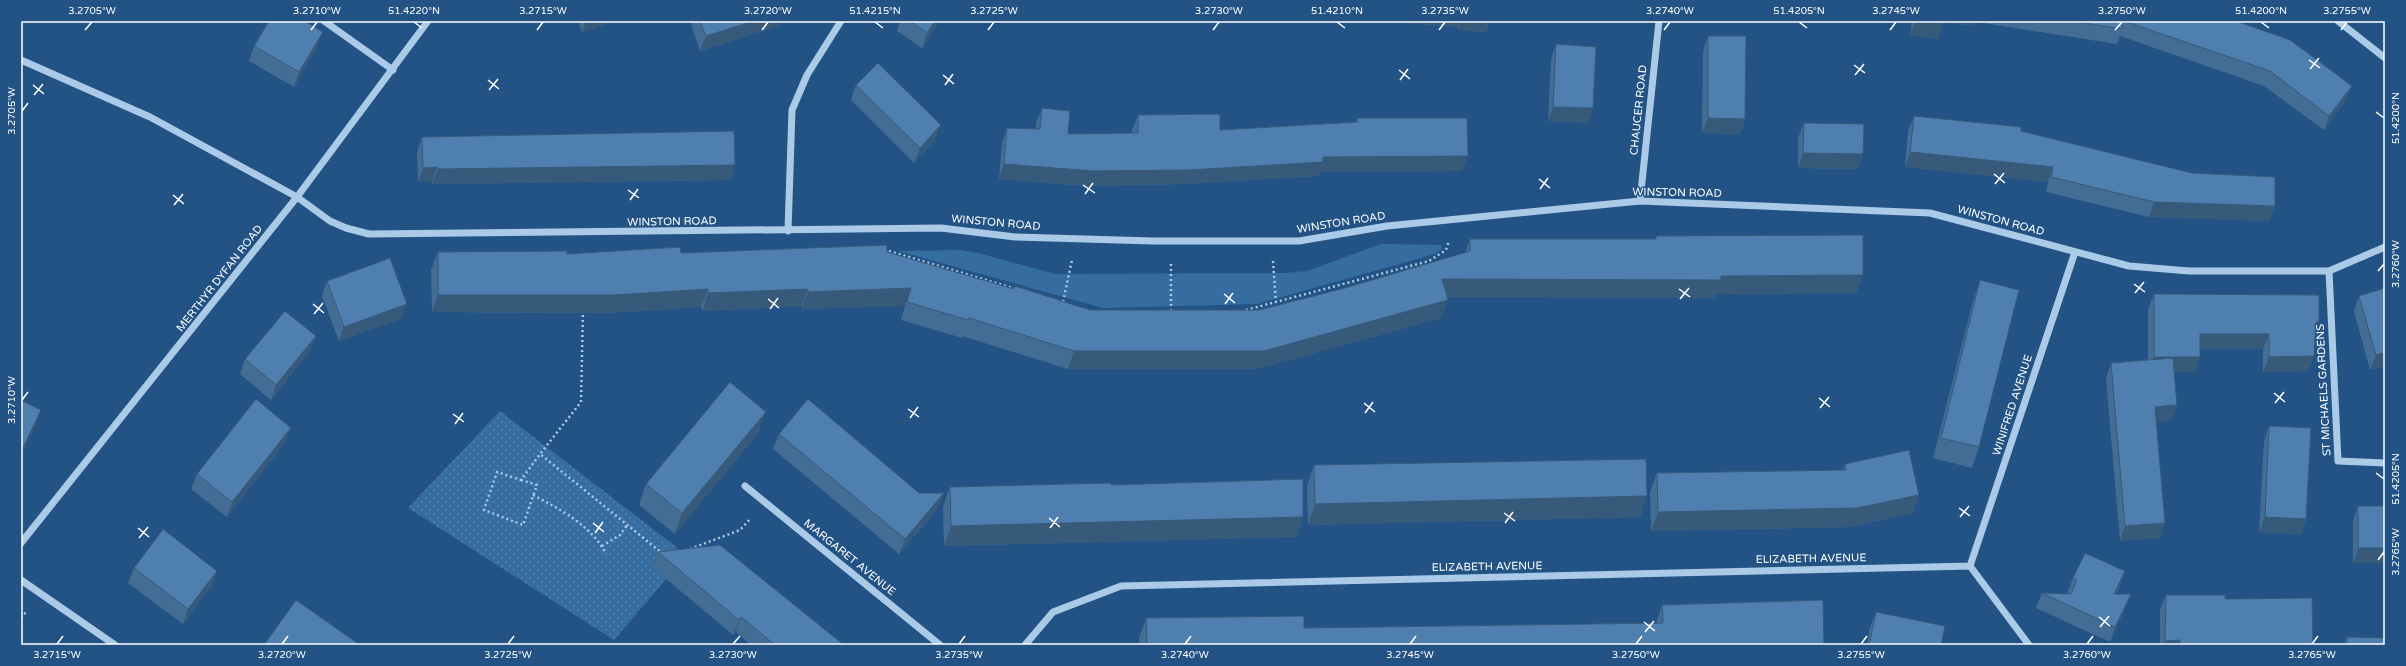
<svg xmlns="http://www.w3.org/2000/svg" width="2406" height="666" viewBox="0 0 2406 666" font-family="'Varela Round',sans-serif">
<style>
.green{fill:#366da1}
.park{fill:url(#park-dots)}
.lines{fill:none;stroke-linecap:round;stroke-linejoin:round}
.path{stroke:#abcae8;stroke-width:2.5;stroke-dasharray:2 3;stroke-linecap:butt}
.minor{stroke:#abcae8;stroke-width:7}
.wall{fill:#446d96}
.shaded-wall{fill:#37597a}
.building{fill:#4f7fae;stroke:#37597a}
.ticks{fill:none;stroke:#fff;stroke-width:1.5}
.labels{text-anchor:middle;stroke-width:3;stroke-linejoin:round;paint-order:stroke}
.street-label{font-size:11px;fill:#fff;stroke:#225384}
.neatline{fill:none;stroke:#fff;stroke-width:1.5}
.ticks-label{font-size:10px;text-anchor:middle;fill:#fff}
</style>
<defs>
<pattern id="park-dots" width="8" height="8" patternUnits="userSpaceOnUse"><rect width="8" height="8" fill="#366da1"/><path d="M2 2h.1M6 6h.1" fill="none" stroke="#5483af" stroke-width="1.8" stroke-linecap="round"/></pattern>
</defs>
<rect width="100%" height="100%" fill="#225384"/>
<path class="green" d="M1381,244l60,1 1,4 -7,5 -178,50 -154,4 -205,-57 61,-1 19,3 77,21 229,-1 23,-2z"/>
<path class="park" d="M500,411l175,135 9,12 -70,82 -206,-132z"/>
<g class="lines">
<path class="path" d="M889,251l127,38
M1273,261l3,42
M1063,302l9,-42
M583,310l-2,92 -41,52 122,99
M1246,310l183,-49 17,-11 3,-9
M1171,311v-49
M521,480l16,5 -14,40 -39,-15 13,-38 24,8 19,-26
M533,495c28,15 58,30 73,59
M602,546l18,-11 7,-10
M690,549l50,-19 11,-12
M21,618l6,-7"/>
<path class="minor" d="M324,21l69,49
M2338,21l47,37
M21,60l129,57 147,80 33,24 16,7 23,6 572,-6 74,9 138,4h146l88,-15 253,-25 290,12 199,53 60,5h140l56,-24
M1640,201l19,-180
M788,231l4,-121 15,-35 34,-54
M2329,271l9,190 47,2
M745,486l195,159
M21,543l276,-346 131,-176
M1970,566l105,-314
M1970,566l59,79
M21,580l94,65
M1025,645l28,-33 68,-26 849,-20"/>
</g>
<path class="wall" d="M578,21h37l-33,11z
M690,21h91l-2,5 -79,25z
M900,21h40l-18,27 -25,-17z
M1376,21h114l-4,11 -28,-2v-3z
M1912,21h324l110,79 -22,30 -60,-44 -144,-50 -3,8 -141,-22 -2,4 -31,-4 -5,17 -28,-4z
M1708,36l37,83 -5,15 -38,-1 1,-82z
M1556,44l37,64 -5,15 -40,-2 3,-62z
M254,46l63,1 -23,40 -45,-26z
M856,85l79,55 -21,23 -63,-63z
M1042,108l26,26 64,-1v-3l6,-15 82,15 136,-8 1,-4 105,53 -142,1 -2,4 -135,8 -96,2 -88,-7 3,-36 5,-15 29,1v-6z
M1914,116l107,15 254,75 -6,15 -120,-4 -103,-25 2,-10 -143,-15 3,-36z
M1804,123l59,31 -5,15 -60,-1v-30z
M422,137l313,28 -5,15 -298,4v-2h-14l-1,-30z
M1656,236l207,39 -7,18 -140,1 -2,4 -267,-1 -6,21 -184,51h-189l-106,-33v2l-61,-18 4,-14 -103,3v-3l-100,5 -1,-4 -93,6 -176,-1 -1,-42 7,-18 129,2 114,-1 206,-1 127,37 76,21h169l86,-22 120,-35 5,-14h185z
M1980,280l-1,167 -7,21 -39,-10 40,-157z
M327,281l74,38 -62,22 -17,-45z
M2385,288v78l-15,4 -16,-59 5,-15z
M2154,294l161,39 -6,38 -46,1v-23h-63l-5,23h-21l-2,48 -16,1 4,117 -40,3 -14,-163 5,-15 37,-3v-51z
M316,336l-6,15 -39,49 -31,-26 5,-15z
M2269,426l37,93 -5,15 -42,-2 5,-91z
M759,432l-84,102 -36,-29 7,-21z
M779,434l140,59 20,14 -40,47 -126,-105z
M286,442l-59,75 -36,-28 6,-15z
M1845,464l74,31 -6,18 -63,14 -199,4 -1,-39 7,-19 186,-3z
M1314,465l333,31 -7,21 -332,8 -1,-39z
M950,487l353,30 -7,20 -352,9 -1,-39z
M2358,506h27v57h-32v-42z
M658,552l186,93h-93l-15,-13 -3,3 -81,-68z
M134,568l83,3 -5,15 -29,38 -55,-41z
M2073,578l47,8 -4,8h15l-6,15 -15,33 -74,-34 6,-15 28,1 -3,-1z
M2166,595l59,4 88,46h-153v-35z
M1662,605l162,39v1h-685v-7l7,-20 158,10 352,-5z
M1876,612l65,33h-74l3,-18z
M2347,637l38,8h-41z"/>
<path class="shaded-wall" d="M586,21h29l-33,11z
M754,21h27l-2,5 -79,25 6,-15z
M935,21h5l-18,27 5,-15z
M1376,21h84l-2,6z
M1461,21h29l-4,11 -28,-2z
M1915,21h7l21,3 -5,15 -28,-4z
M1940,21h36l-2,5z
M323,32l-6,15 -23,40 5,-15z
M2352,86l-6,14 -22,30 5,-14z
M1553,107l40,1 -5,15 -40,-2z
M1708,118l37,1 -5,15 -38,-1z
M941,125l-6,15 -21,23 6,-15z
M1910,152l143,15 -5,15 -143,-15z
M1803,153l60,1 -5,15 -60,-1z
M1468,156l-6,15 -142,1 -2,4 -135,8 -96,2 -88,-7 5,-15 319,-7z
M735,165l-5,15 -298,4 6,-15z
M437,167l-5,15h-14l5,-14z
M2154,202l121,4 -6,15 -120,-4z
M1863,275l-7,18 -140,1 -2,4 -279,-1 7,-18z
M911,288l-6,18 -103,3 6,-17z
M708,289l-7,18 -93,6 -176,-1 6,-17z
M808,289l-6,17 -100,5 6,-18z
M1448,300l-7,18 -184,51h-189l6,-18z
M407,304l-6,15 -62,22 5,-14z
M2316,322h3l-5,15z
M2200,334h69l-6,15h-68z
M316,336l-6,15 -39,49 5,-15z
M2385,353v13l-15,4 6,-15z
M2314,356l-5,15 -46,1 6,-15z
M2154,357h46l-5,15h-47z
M2177,405l-5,15 -22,2 5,-15z
M41,410l-7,20 -13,27v-5z
M766,412l-7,20 -84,102 7,-21z
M291,428l-5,14 -59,75 5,-15z
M944,493l-5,14 -40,47 6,-15z
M1919,495l-6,18 -63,14 -199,4 7,-19z
M1647,496l-7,21 -332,8 7,-21z
M1303,517l-7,20 -352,9 7,-20z
M2265,517l41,2 -5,15 -42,-2z
M2165,523l-5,15 -40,3 5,-15z
M2358,548h27v15h-32z
M217,571l-5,15 -29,38 5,-15z
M2125,571l-5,15 -11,23 5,-15z
M2131,594l-6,15 -15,33 5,-15z
M741,617l-5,15 -3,3 6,-15z
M2180,640l-2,5h-14l1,-4z
M1824,644v1h-40z
M2180,644h89l-1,1h-88z"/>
<path class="building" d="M269,21h35l19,11 -24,40 -45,-26z
M700,21h54l-48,15z
M910,21h25l-8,12z
M1922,21h21v3z
M2071,21h53l-2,8z
M2124,21h112l54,19 62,46 -23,30 -59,-45z
M1708,36h38l-1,83 -37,-1z
M1556,44l40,3 -3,61 -40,-1z
M878,63l63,62 -21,23 -64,-63z
M1042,108l28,3 -2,23 70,-1v-18l82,-1v16l137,-8v-4h110l1,38 -145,1v5l-134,8 -96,1 -89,-7 3,-36 33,1z
M1914,116l107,11v4l171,42 83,4v29l-121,-4 -103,-25 2,-10 -143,-15z
M1804,123l60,1 -1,30 -60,-1z
M734,131l1,34 -297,4 -1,-2 -14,1 -1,-31z
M1863,235v40l-142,1v4l-279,-1 6,21 -184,51h-190l-105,-33 -1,2 -61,-18 4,-14 -103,4v-3l-100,4v-4l-93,6h-177v-43l129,-1v3l113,-7 1,6 206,-8v7l127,37 1,-3 75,24h169l86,-22 125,-37v-12h186v-3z
M390,258l17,46 -63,23 -17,-46z
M1980,280l39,10 -40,157 -38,-9z
M2385,288v65l-9,2 -17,-59z
M2154,294l165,1v27h-3l-2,34 -45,1v-23h-69v23h-46z
M285,311l31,25 -40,49 -31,-26z
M2173,358l4,47 -22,2 10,116 -40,3 -14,-163z
M730,382l36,30 -84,101 -36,-29z
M256,399l35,29 -59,74 -35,-28z
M808,399l111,94h25l-39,46 -126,-105z
M21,400l20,10 -20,42z
M2269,426l42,2 -5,91 -41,-2z
M1909,450l10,45 -62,13 -199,4 -1,-39 189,-3 -1,-6z
M1646,459l1,37 -332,8 -1,-39z
M1303,479v38l-352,9 -1,-39 161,-4v2z
M2358,506h27v42h-27z
M163,529l54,42 -29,38 -54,-41z
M720,545l124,100h-69l-34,-28 -2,3 -81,-68z
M2085,553l40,18 -11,23h17l-16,33 -73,-34 29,1 6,-14 -4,-2z
M2166,595h59v4l87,-1 1,47 -133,-1v-4l-15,1z
M296,600l64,45h-96z
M1823,600l1,44 -40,1h-637l-1,-27 158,-2v12l359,-5 -1,-18z
M1876,612l69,14 -4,19h-72z
M2347,637l38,1v7h-38z"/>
<path class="ticks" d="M414,22l8,6M875,22l8,6M1337,22l8,6M1799,22l8,6M2261,22l8,6M85,30l7,-8M311,30l6,-8M537,30l6,-8M762,30l6,-8M988,30l6,-8M1213,30l6,-8M1439,30l6,-8M1664,30l6,-8M1890,30l6,-8M2115,30l7,-8M2341,30l6,-8M2309,60l11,8M1854,65l11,8M2310,69l9,-11M1399,70l11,9M943,75l11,9M1855,75l9,-11M488,80l11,9M1400,80l8,-11M33,85l11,9M945,85l8,-11M489,90l9,-11M34,95l9,-11M22,111l6,-8M2376,112l8,6M1994,174l11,9M1539,179l11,9M1995,184l9,-11M1083,185l12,8M1540,189l8,-11M628,190l11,8M1085,194l8,-11M173,195l11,9M630,200l8,-11M174,205l9,-11M2378,271l6,-7M2134,284l11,8M1679,289l11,8M2135,293l9,-11M1224,294l11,9M768,299l11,9M1680,299l9,-11M313,304l11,9M1225,304l8,-11M770,309l8,-11M314,314l9,-11M2274,393l11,9M1819,398l11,9M22,400l6,-8M1364,403l11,9M2275,403l9,-11M1820,408l9,-11M908,409l11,8M1365,413l8,-11M453,414l11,8M910,418l8,-11M455,424l8,-11M2376,473l8,6M1959,508l11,8M1504,513l11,8M1960,517l9,-11M1049,518l11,9M593,523l11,9M1505,523l8,-11M138,528l11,9M1050,528l8,-11M595,533l8,-11M139,538l9,-11M2378,560l6,-8M2099,617l11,9M1644,622l11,9M2100,627l9,-11M1645,632l9,-11M57,644l6,-8M282,644l6,-8M508,644l6,-8M733,644l7,-8M959,644l6,-8M1185,644l6,-8M1410,644l6,-8M1636,644l6,-8M1861,644l6,-8M2087,644l6,-8M2312,644l6,-8"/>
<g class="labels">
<g class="street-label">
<text transform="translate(1638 110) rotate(-84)" y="4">CHAUCER ROAD</text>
<text transform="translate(1677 192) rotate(1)" y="4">WINSTON ROAD</text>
<text transform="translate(2001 220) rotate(15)" y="4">WINSTON ROAD</text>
<text transform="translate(672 221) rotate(-1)" y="4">WINSTON ROAD</text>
<text transform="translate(996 222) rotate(5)" y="4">WINSTON ROAD</text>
<text transform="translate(1341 222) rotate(-9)" y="4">WINSTON ROAD</text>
<text transform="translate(219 278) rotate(-52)" y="4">MERTHYR DYFAN ROAD</text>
<text transform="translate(2323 390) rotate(-93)" y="4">ST MICHAELS GARDENS</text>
<text transform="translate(2012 405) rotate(-72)" y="4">WINIFRED AVENUE</text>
<text transform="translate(850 557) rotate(39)" y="4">MARGARET AVENUE</text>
<text transform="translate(1811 558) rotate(-1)" y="4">ELIZABETH AVENUE</text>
<text transform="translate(1487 566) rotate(-1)" y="4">ELIZABETH AVENUE</text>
</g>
</g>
<rect width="2406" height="666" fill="none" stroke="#225384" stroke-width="44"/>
<rect x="22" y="22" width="2362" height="622" class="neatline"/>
<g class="ticks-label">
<text x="92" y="14">3.2705°W</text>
<text x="317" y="14">3.2710°W</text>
<text x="414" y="14">51.4220°N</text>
<text x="543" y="14">3.2715°W</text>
<text x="768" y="14">3.2720°W</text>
<text x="875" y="14">51.4215°N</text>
<text x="994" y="14">3.2725°W</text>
<text x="1219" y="14">3.2730°W</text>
<text x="1337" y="14">51.4210°N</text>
<text x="1445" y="14">3.2735°W</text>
<text x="1670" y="14">3.2740°W</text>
<text x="1799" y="14">51.4205°N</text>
<text x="1896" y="14">3.2745°W</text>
<text x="2122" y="14">3.2750°W</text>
<text x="2261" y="14">51.4200°N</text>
<text x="2347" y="14">3.2755°W</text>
<text transform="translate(11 111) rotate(-90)" y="4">3.2705°W</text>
<text transform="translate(2395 118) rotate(-90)" y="4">51.4200°N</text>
<text transform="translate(2395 264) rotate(-90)" y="4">3.2760°W</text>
<text transform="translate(11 400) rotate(-90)" y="4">3.2710°W</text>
<text transform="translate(2395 479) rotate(-90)" y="4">51.4205°N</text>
<text transform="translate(2395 552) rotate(-90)" y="4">3.2765°W</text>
<text x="57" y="658">3.2715°W</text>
<text x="282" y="658">3.2720°W</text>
<text x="508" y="658">3.2725°W</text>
<text x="733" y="658">3.2730°W</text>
<text x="959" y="658">3.2735°W</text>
<text x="1185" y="658">3.2740°W</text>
<text x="1410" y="658">3.2745°W</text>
<text x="1636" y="658">3.2750°W</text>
<text x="1861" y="658">3.2755°W</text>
<text x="2087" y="658">3.2760°W</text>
<text x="2312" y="658">3.2765°W</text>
</g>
</svg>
